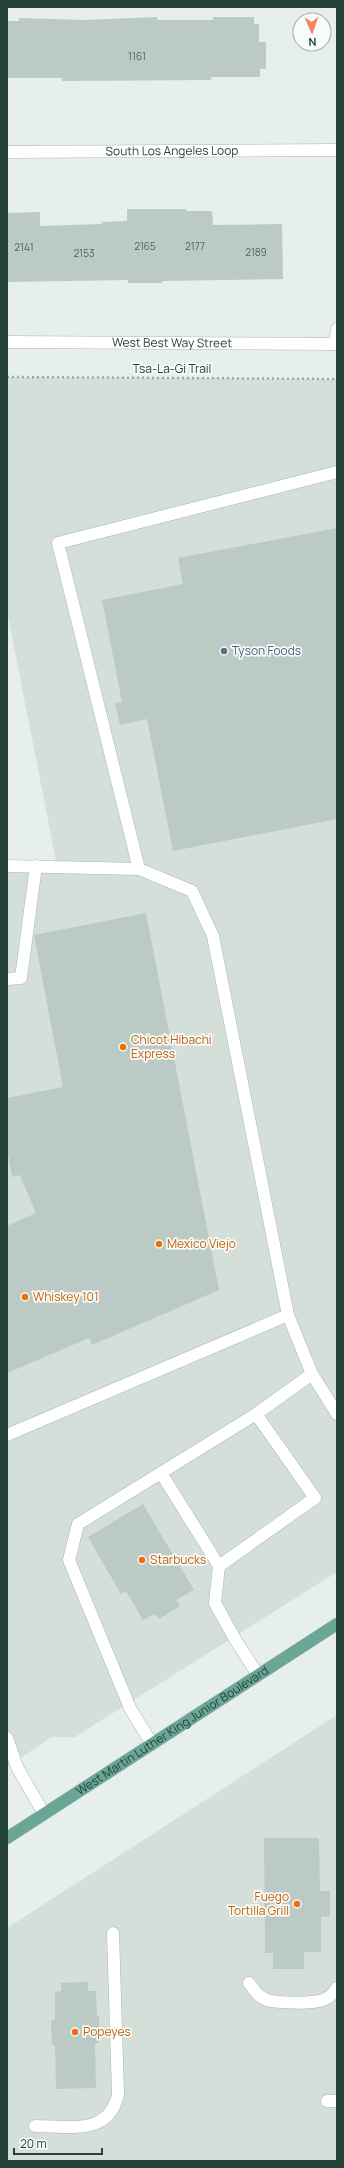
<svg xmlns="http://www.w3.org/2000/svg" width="344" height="2168" viewBox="0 0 344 2168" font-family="Manrope,sans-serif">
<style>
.built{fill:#d4dfda}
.building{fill:#bbcac4}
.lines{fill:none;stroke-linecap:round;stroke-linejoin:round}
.lane-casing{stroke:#a8b8b2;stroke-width:13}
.street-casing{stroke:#a8b8b2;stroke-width:13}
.primary-casing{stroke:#c2cac8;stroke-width:13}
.path{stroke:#86b3a5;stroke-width:2.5;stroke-dasharray:2 3;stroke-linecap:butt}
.lane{stroke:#fff;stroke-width:12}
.street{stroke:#fff;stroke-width:12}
.primary{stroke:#6aa596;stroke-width:12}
.service-dot{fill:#5c6f8a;stroke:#f7fbf9;stroke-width:1.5}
.food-dot{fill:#e8710a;stroke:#f7fbf9;stroke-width:1.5}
.labels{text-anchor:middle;stroke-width:3.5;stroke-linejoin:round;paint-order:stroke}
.number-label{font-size:10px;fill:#4a645c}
.street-label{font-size:12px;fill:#24423a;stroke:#f7fbf9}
.service-label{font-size:12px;fill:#4e5e75;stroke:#f7fbf9;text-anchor:start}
.food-label{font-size:12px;fill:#c56008;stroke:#f7fbf9;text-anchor:start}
</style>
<rect width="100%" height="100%" fill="#e6efeb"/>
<path class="built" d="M7,377l330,2v1193l-262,165h-23l-45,30v-901h50l-50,-255z
M337,1715v445h-330v-232z"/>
<path class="building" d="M157,17v3h56v-3h41v7h5v18h7v27h-6v8h-49v3l-149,1v-3h-55v-57h12v-3l66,2z
M127,209h59v2h26l1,14 69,-1 1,55 -121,2v2h-34v-3l-121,2v-69l33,-1v14l62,-2v-2l25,-1z
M337,528v291l-164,32 -26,-132 -27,6 -5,-22 7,-1 -20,-102 81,-16 -5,-26z
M146,913l73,377 -127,55 -3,-7 -82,35v-147l29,-13 -16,-38 -8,2 -5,-28v-51l56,-11 -29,-152z
M143,1504l51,86 -18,10 4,6 -21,13 -4,-5 -12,6 -17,-29 -5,3 -33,-57z
M264,1838h55l1,53h10v25l-9,1v35h-17v17h-31v-16h-8z
M88,1982v9h8l1,25h2v27h-4l1,45 -40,1 -1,-44h-3l-1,-24 4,-1v-28l6,-1v-8z"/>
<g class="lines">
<defs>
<g id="lane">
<path id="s1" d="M7,152l330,-2"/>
<path d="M335,344l2,-15"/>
<path d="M7,866l132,3 53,22 21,45 75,379 24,59 25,40"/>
<path d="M139,869l-81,-326 279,-71"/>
<path d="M7,979l14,-1 15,-112"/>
<path d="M256,1414l56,-40"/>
<path d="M7,1435l281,-120"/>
<path d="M161,1473l58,93 -4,37 21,38 22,34"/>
<path d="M7,1738l10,29 27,47"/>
<path d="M152,1744l-22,-36 -61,-148 9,-36 178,-110 59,84 -96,68"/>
<path d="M249,1983c5,7 9,14 18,17 11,3 44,4 56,0 5,-2 11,-7 14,-12"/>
<path d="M327,2101h10"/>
<path d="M35,2126c35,0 73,10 83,-31l-5,-162"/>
</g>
<g id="street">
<path id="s2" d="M7,342l330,2"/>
</g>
<g id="primary">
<path id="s3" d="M7,1838l330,-214"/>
</g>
</defs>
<use href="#lane" class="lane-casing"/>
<use href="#street" class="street-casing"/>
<use href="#primary" class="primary-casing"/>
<path class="path" d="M7,377l330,2"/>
<use href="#lane" class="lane"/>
<use href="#street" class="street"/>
<use href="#primary" class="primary"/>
</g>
<circle class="service-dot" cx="224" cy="651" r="4"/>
<g class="food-dot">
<circle cx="123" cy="1047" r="4"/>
<circle cx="159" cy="1244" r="4"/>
<circle cx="25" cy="1297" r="4"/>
<circle cx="142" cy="1560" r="4"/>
<circle cx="297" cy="1904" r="4"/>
<circle cx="75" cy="2032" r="4"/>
</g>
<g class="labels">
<g class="number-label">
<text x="137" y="60">1161</text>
<text x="145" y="250">2165</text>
<text x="195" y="250">2177</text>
<text x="24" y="251">2141</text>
<text x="256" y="256">2189</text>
<text x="84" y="257">2153</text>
</g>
<g class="street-label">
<text dy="4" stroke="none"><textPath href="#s1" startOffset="165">South Los Angeles Loop</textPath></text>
<text dy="4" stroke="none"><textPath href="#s2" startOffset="165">West Best Way Street</textPath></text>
<text x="172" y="373">Tsa-La-Gi Trail</text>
<text dy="4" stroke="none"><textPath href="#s3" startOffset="197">West Martin Luther King Junior Boulevard</textPath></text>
</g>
<g class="service-label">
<text x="232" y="655">Tyson Foods</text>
</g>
<g class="food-label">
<text x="131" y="1044">Chicot Hibachi<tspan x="131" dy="14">Express</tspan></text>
<text x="167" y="1248">Mexico Viejo</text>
<text x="33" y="1301">Whiskey 101</text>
<text x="150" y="1564">Starbucks</text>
<text x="289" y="1901" text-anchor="end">Fuego<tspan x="289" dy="14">Tortilla Grill</tspan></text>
<text x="83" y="2036">Popeyes</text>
</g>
</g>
<rect width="344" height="2168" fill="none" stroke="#24423a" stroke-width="16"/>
<g transform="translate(312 32) rotate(178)"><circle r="19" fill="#f7fbf9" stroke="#a3b1ad"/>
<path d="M0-3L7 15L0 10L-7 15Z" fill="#f4845f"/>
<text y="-6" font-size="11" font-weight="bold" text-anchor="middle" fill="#24423a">N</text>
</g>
<path d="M14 2148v6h88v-6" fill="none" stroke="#24423a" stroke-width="2"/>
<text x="20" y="2148" font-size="12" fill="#24423a" stroke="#f7fbf9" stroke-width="3" paint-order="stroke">20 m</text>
</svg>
